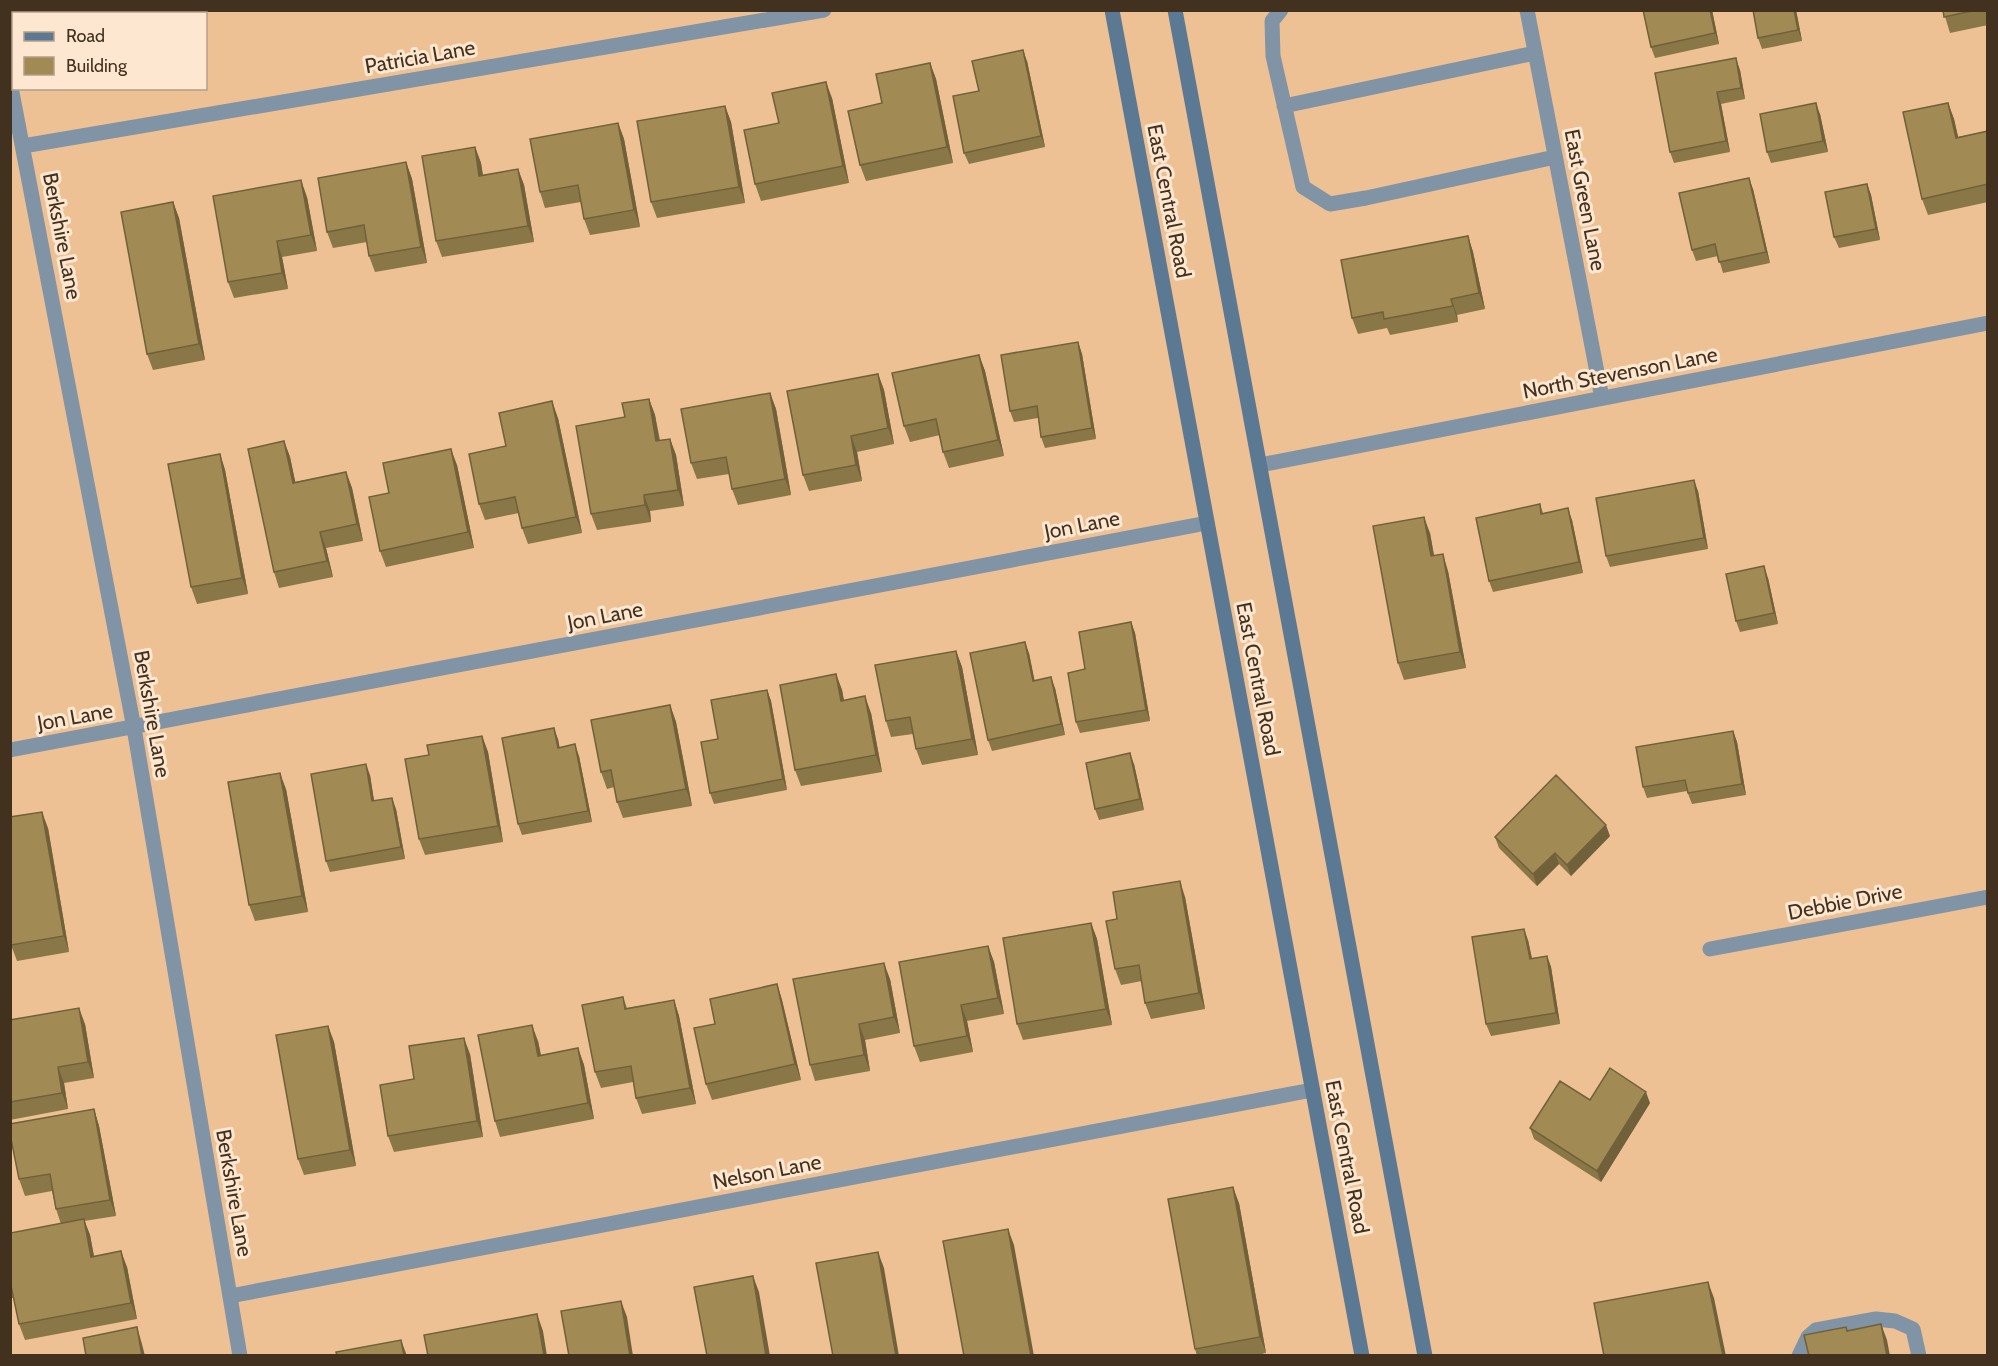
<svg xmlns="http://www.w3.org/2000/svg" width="1998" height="1366" viewBox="0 0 1998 1366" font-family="Cabin,sans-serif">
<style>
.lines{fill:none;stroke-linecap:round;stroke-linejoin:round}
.lane{stroke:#8094a6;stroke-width:15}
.street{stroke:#8094a6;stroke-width:15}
.secondary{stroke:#5c7993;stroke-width:15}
.wall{fill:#8a7747}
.shaded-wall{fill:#71613a}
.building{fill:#a18a53;stroke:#71613a;stroke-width:1.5}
.labels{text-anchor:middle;stroke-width:6;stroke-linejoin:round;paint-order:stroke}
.street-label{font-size:21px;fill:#42311f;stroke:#fee7d0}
</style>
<rect width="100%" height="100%" fill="#eec194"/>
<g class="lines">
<path class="lane" d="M1281,10l-9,11 1,35 30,131 27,17 36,-6 189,-41
M1284,106l251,-53
M1799,1356l9,-19 8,-7 60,-11 19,2 18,8 6,27"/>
<path class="street" d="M1527,10l75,388
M10,82l124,646 106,628
M23,146l801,-136
M1260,465l728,-142
M10,750l1197,-227
M1710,949l278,-52
M230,1296l1082,-206"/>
<path class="secondary" d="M1112,10l250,1346
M1175,10l250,1346"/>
</g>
<path class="wall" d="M170,10h36l-17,4h-18z
M1643,10h69l7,34 -64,14 -4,-11z
M1796,10l6,31 -40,8 -4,-11z
M1943,10h45v15l-38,8z
M1027,61l18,86 -76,17 -5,-11 15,-62z
M930,63l6,16 17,84 -87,18 -6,-16 22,-62z
M1740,70l5,29 -24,5 9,48 -56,11 -4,-11 -15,-79z
M832,98l17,85 -88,18 -6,-17 24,-61z
M1948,103l6,16 4,18 30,-6v71l-60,13 -6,-16z
M725,106l6,16 14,81 -88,15 -6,-16z
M1820,114l8,38 -57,11 -4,-11z
M618,123l6,16 16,88 -50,8 -6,-16 -3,-17 -36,6 -5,-16z
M475,147l6,16 2,12 35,-6 6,16 10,57 -92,15 -6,-16z
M406,162l6,17 15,84 -52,9 -6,-16 -2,-14 -34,6 -6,-16z
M1867,184l4,11 9,45 -41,8 -5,-11z
M1753,189l17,74 -47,10 -5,-17 -22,5 -4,-11z
M307,197l10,54 -35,6 6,32 -54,9 -6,-16z
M173,202l6,16 26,142 -52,10 -6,-16z
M1468,236l5,16 12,57 -28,6 1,7 -68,13 -3,-7 -29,6 -6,-16z
M1078,342l4,12 14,85 -51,9 -4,-11 -3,-19 -24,4 -4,-11z
M979,355l6,16 19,85 -55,12 -6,-16 -3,-17 -30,7 -6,-16z
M878,374l6,16 10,54 -37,8 5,29 -53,10 -6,-16z
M770,393l6,16 15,86 -53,10 -6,-16 -3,-15 -32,5 -6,-16z
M649,399l6,16 5,25 10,-1 6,16 8,51 -34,5 1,11 -54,8 -6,-16 34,-97z
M558,418l24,115 -54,11 -6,-16 -3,-15 -34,7 -6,-16 27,-58z
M284,441l6,16 5,25 51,-10 6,16 11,53 -37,7 7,29 -54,11 -5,-16z
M220,454l5,16 23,124 -51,10 -6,-17z
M457,465l17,83 -88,19 -6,-16 9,-58z
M1698,491l10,58 -98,18 -4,-11z
M1540,504l3,9 29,7 11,53 -90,19 -4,-11z
M1430,533l4,23 14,15 18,97 -62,12 -6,-17z
M1768,578l10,46 -38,8 -4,-11z
M1131,622l4,11 15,88 -70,12 -4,-11 9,-53z
M956,651l6,16 16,88 -56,10 -6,-16 -3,-15 -22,3 -5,-16z
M1029,653l5,27 21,8 10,47 -73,16 -4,-11z
M836,674l6,16 2,11 27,12 11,59 -81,14 -6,-16z
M767,690l4,11 16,89 -73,14 -4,-11 8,-54z
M670,705l6,17 16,84 -69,12 -6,-16 -3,-15 -7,2 -6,-17z
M1733,731l4,11 9,53 -54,9 -5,-13 -40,7 -4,-11z
M482,736l6,16 15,90 -78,13 -6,-16 10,-84z
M558,739l1,9 20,8 13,66 -70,13 -4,-11z
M1134,764l10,46 -45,10 -4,-11z
M370,775l4,26 22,8 9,50 -75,13 -4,-11z
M286,789l22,123 -53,9 -6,-16z
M48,828l21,124 -52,9 -6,-16z
M1610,836l-39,40 -12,-12 -22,22 -38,-38 -4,-11z
M1185,897l20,112 -54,10 -6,-16 -3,-22 -21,4 -6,-16 2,-50z
M1091,923l6,16 15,86 -89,15 -6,-16z
M1528,940l4,18 15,-2 4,11 9,57 -69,12 -5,-12z
M988,946l6,16 10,52 -37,7 6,31 -53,10 -6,-16z
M890,979l10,54 -35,7 5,31 -55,10 -5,-16z
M777,984l5,16 19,80 -89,20 -6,-16 9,-60z
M623,997l4,11 47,-8 5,16 17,88 -54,10 -6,-16 -3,-16 -32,6 -6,-16z
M10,1020l75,4 9,54 -30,5 4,26 -58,11z
M328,1026l6,16 22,124 -52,9 -6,-16z
M538,1041l3,14 37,-7 6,17 10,54 -94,18 -5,-16z
M470,1054l13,83 -89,15 -6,-16 26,-57z
M1590,1100l60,3 -49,79 -67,-43 -4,-11z
M94,1109l5,17 17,90 -32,5 6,14 4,21 33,11 10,52 -112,21 -6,-16 -5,-26h-4v-65l51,-9 -5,-15 -4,-18 -27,5 -6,-17z
M1239,1203l27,150 -13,3h-56l-2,-7z"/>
<path class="shaded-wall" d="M1710,10h2l7,34 -4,-11z
M1794,10h2l6,31 -4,-11z
M1023,50l4,11 18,86 -4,-11z
M1736,58l4,12 5,29 -4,-11z
M930,63l6,16 17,84 -6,-16z
M826,82l6,16 17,85 -6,-17z
M1717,92l4,12 9,48 -4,-11z
M1816,103l4,11 8,38 -5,-11z
M1948,103l6,16 8,35 -6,-16z
M725,106l6,16 14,81 -6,-16z
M618,123l6,16 16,88 -6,-17z
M475,147l6,16 4,29 -6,-16z
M406,162l6,17 15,84 -6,-16z
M518,169l6,16 10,57 -6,-16z
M1749,178l4,11 17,74 -4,-11z
M301,180l6,17 10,54 -6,-16z
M1867,184l4,11 9,45 -4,-11z
M173,202l6,16 26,142 -6,-16z
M1468,236l5,16 12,57 -6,-16z
M277,241l5,16 6,32 -6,-16z
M1451,299l6,16 1,7 -5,-16z
M1078,342l4,12 14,85 -4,-11z
M979,355l6,16 19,85 -6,-16z
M878,374l6,16 10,54 -6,-16z
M770,393l6,16 15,86 -6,-16z
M649,399l6,16 7,42 -6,-16z
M552,401l6,17 24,115 -6,-16z
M851,436l6,16 5,29 -6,-16z
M670,439l6,16 8,51 -6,-16z
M284,441l6,16 9,42 -6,-16z
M451,449l6,16 17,83 -6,-16z
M220,454l5,16 23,124 -6,-16z
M346,472l6,16 11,53 -6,-17z
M1694,480l4,11 10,58 -4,-11z
M644,495l6,16 1,11 -6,-17z
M1568,508l4,12 11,53 -4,-11z
M1424,517l6,16 7,39 -6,-16z
M320,532l6,16 7,29 -6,-16z
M1443,554l5,17 18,97 -6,-16z
M1764,566l4,12 10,46 -4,-11z
M1131,622l4,11 15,88 -4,-11z
M1025,642l4,11 8,39 -4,-11z
M956,651l6,16 16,88 -6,-16z
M836,674l6,16 5,27 -6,-16z
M1051,677l4,11 10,47 -4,-11z
M767,690l4,11 16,89 -4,-11z
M865,696l6,17 11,59 -6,-17z
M670,705l6,17 16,84 -6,-17z
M554,728l4,11 4,20 -4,-11z
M1733,731l4,11 9,53 -4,-11z
M482,736l6,16 15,90 -5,-16z
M575,744l4,12 13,66 -4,-11z
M1130,753l4,11 10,46 -4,-11z
M366,764l4,11 6,38 -4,-12z
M280,773l6,16 22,123 -6,-16z
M392,798l4,11 9,50 -4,-12z
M42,812l6,16 21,124 -5,-16z
M1606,825l4,11 -39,40 -4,-11z
M1555,853l4,11 -22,22 -4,-12z
M1180,881l5,16 20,112 -6,-16z
M1091,923l6,16 15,86 -6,-16z
M1524,929l4,11 6,30 -4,-11z
M988,946l6,16 10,52 -6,-16z
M1547,956l4,11 9,57 -4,-11z
M884,963l6,16 10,54 -6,-16z
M777,984l5,16 19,80 -6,-16z
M674,1000l5,16 17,88 -6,-16z
M961,1005l6,16 6,31 -6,-16z
M79,1008l6,16 9,54 -6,-16z
M859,1024l6,16 5,31 -6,-16z
M532,1025l6,16 6,31 -6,-16z
M328,1026l6,16 22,124 -6,-16z
M464,1038l6,16 13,83 -6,-16z
M578,1048l6,17 10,54 -6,-16z
M58,1067l6,16 4,26 -6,-16z
M1646,1092l4,11 -49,79 -4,-11z
M94,1109l5,17 17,90 -6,-16z
M1233,1187l6,16 27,150 -6,-16z
M84,1219l6,16 7,38 -6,-16z
M1008,1229l6,16 20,111h-3z
M121,1251l6,16 10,52 -6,-16z
M878,1252l6,16 15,88h-3z
M753,1276l6,16 11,64h-4z
M1708,1282l6,16 12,58h-3z
M621,1301l6,16 6,39h-3z
M537,1314l6,17 4,25h-3z
M1881,1324l6,16 3,16h-3z
M137,1327l5,17 3,12h-3z
M401,1340l6,16h-3z"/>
<path class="building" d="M84,10h55l1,2 -9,2h-46z
M1643,10h67l5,23 -64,14z
M1753,10h41l4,20 -40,8z
M1943,10h33l-32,7z
M1023,50l18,86 -77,17 -11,-57 26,-5 -7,-30z
M1736,58l5,30 -24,4 9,49 -56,11 -15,-79z
M930,63l17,84 -87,18 -12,-54 34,-8 -6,-29z
M826,82l17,84 -88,18 -11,-54 35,-7 -7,-30z
M1816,103l7,38 -56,11 -7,-38z
M1948,103l8,35 32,-7v53l-66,15 -19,-87z
M725,106l14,81 -88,15 -14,-81z
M618,123l16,87 -50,9 -6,-34 -38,7 -10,-53z
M475,147l4,29 39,-7 10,57 -92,15 -14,-85z
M406,162l15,85 -52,9 -5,-31 -37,7 -9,-54z
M1749,178l17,74 -47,10 -4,-18 -23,6 -13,-57z
M301,180l10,55 -34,6 5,32 -54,9 -15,-86z
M1867,184l9,45 -42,8 -9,-45z
M173,202l26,142 -52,10 -26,-142z
M1468,236l11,57 -28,6 2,7 -69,13 -1,-7 -31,6 -11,-58z
M1078,342l14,86 -51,9 -4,-31 -27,5 -9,-56z
M979,355l19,85 -55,12 -7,-33 -32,7 -12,-53z
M878,374l10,54 -37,8 5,29 -53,10 -16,-84z
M770,393l15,86 -53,10 -6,-32 -35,6 -10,-54z
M649,399l7,42 14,-2 8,51 -34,5 1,10 -54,9 -15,-88 49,-9 -3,-14z
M552,401l24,116 -54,11 -7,-31 -36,7 -10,-50 37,-8 -7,-33z
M284,441l9,42 53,-11 11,52 -37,8 7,29 -53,11 -26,-123z
M451,449l17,83 -88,19 -11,-54 20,-4 -6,-30z
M220,454l22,124 -51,9 -23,-123z
M1694,480l10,58 -98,18 -10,-58z
M1540,504l1,10 27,-6 11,54 -90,19 -13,-63z
M1424,517l7,39 12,-2 17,98 -62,11 -25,-137z
M1764,566l10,47 -38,8 -10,-47z
M1131,622l15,88 -70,12 -8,-49 17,-4 -6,-37z
M1025,642l8,39 18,-4 10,47 -73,16 -18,-87z
M956,651l16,88 -56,10 -6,-32 -24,4 -11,-56z
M836,674l5,27 24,-5 11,59 -81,15 -15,-85z
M767,690l16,89 -73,14 -9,-51 17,-3 -7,-39z
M670,705l16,84 -69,13 -6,-32 -10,2 -10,-52z
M554,728l4,20 17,-4 13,67 -70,13 -16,-86z
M1733,731l9,53 -54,9 -3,-13 -42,7 -7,-40z
M482,736l16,90 -79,13 -14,-80 24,-4 -2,-10z
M1130,753l10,46 -45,10 -9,-46z
M366,764l6,37 20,-3 9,49 -75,14 -15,-87z
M280,773l22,123 -53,9 -21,-123z
M1556,775l50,50 -39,40 -12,-12 -22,21 -38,-37z
M42,812l22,124 -53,9 -1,-5v-123z
M1180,881l19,112 -54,10 -6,-38 -24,4 -9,-48 11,-2 -4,-27z
M1091,923l15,86 -89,15 -14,-86z
M1524,929l6,30 17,-3 9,57 -70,11 -14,-87z
M988,946l10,52 -37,7 6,31 -53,10 -15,-84z
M884,963l10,54 -35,7 5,31 -54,10 -17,-86z
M777,984l18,80 -89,20 -12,-56 21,-4 -5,-25z
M623,997l2,12 49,-9 16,88 -54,10 -5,-32 -36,6 -13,-67z
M79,1008l9,54 -30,5 4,26 -52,9v-82z
M532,1025l6,31 40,-8 10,55 -93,18 -17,-86z
M328,1026l22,124 -52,9 -22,-124z
M464,1038l13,83 -89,15 -8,-51 34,-6 -5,-33z
M1610,1068l36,24 -49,79 -67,-43 30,-47 30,19z
M94,1109l16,91 -54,9 -6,-35 -31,5 -9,-45v-10z
M1233,1187l27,150 -65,12 -27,-150z
M84,1219l7,38 30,-6 10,52 -112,21 -9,-43v-48z
M1008,1229l23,127h-67l-21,-115z
M878,1252l18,104h-63l-17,-93z
M753,1276l13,80h-59l-13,-69z
M1708,1282l15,74h-119l-10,-53z
M621,1301l9,55h-61l-8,-45z
M537,1314l7,42h-116l-4,-21z
M1881,1324l6,32h-78l-5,-21 42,-8 1,4z
M137,1327l5,29h-56l-3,-18z
M401,1340l3,16h-67l-1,-4z"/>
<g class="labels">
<g class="street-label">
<text transform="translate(420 57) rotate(-10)" y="7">Patricia Lane</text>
<text transform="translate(1585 200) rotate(79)" y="7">East Green Lane</text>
<text transform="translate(1169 201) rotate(79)" y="7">East Central Road</text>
<text transform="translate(62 236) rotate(79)" y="7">Berkshire Lane</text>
<text transform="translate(1620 373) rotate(-11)" y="7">North Stevenson Lane</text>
<text transform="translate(1082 525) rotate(-11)" y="7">Jon Lane</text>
<text transform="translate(605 616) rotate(-11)" y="7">Jon Lane</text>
<text transform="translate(1258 679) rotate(79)" y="7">East Central Road</text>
<text transform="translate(152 714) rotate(80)" y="7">Berkshire Lane</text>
<text transform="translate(75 717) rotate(-10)" y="7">Jon Lane</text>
<text transform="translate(1845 902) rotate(-11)" y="7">Debbie Drive</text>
<text transform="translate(1347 1157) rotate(79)" y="7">East Central Road</text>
<text transform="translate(767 1172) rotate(-11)" y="7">Nelson Lane</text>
<text transform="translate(234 1193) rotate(80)" y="7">Berkshire Lane</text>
</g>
</g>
<rect width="1998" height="1366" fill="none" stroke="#42311f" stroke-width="24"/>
<rect x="12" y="12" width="195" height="78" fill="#fee7d0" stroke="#b39e89" stroke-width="1.5"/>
<rect x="24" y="32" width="30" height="9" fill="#5c7993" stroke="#b39e89" stroke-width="1.5"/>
<text x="66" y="42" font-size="18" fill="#42311f">Road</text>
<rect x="24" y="57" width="30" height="18" fill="#a18a53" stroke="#b39e89" stroke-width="1.5"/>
<text x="66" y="72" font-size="18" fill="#42311f">Building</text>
</svg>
